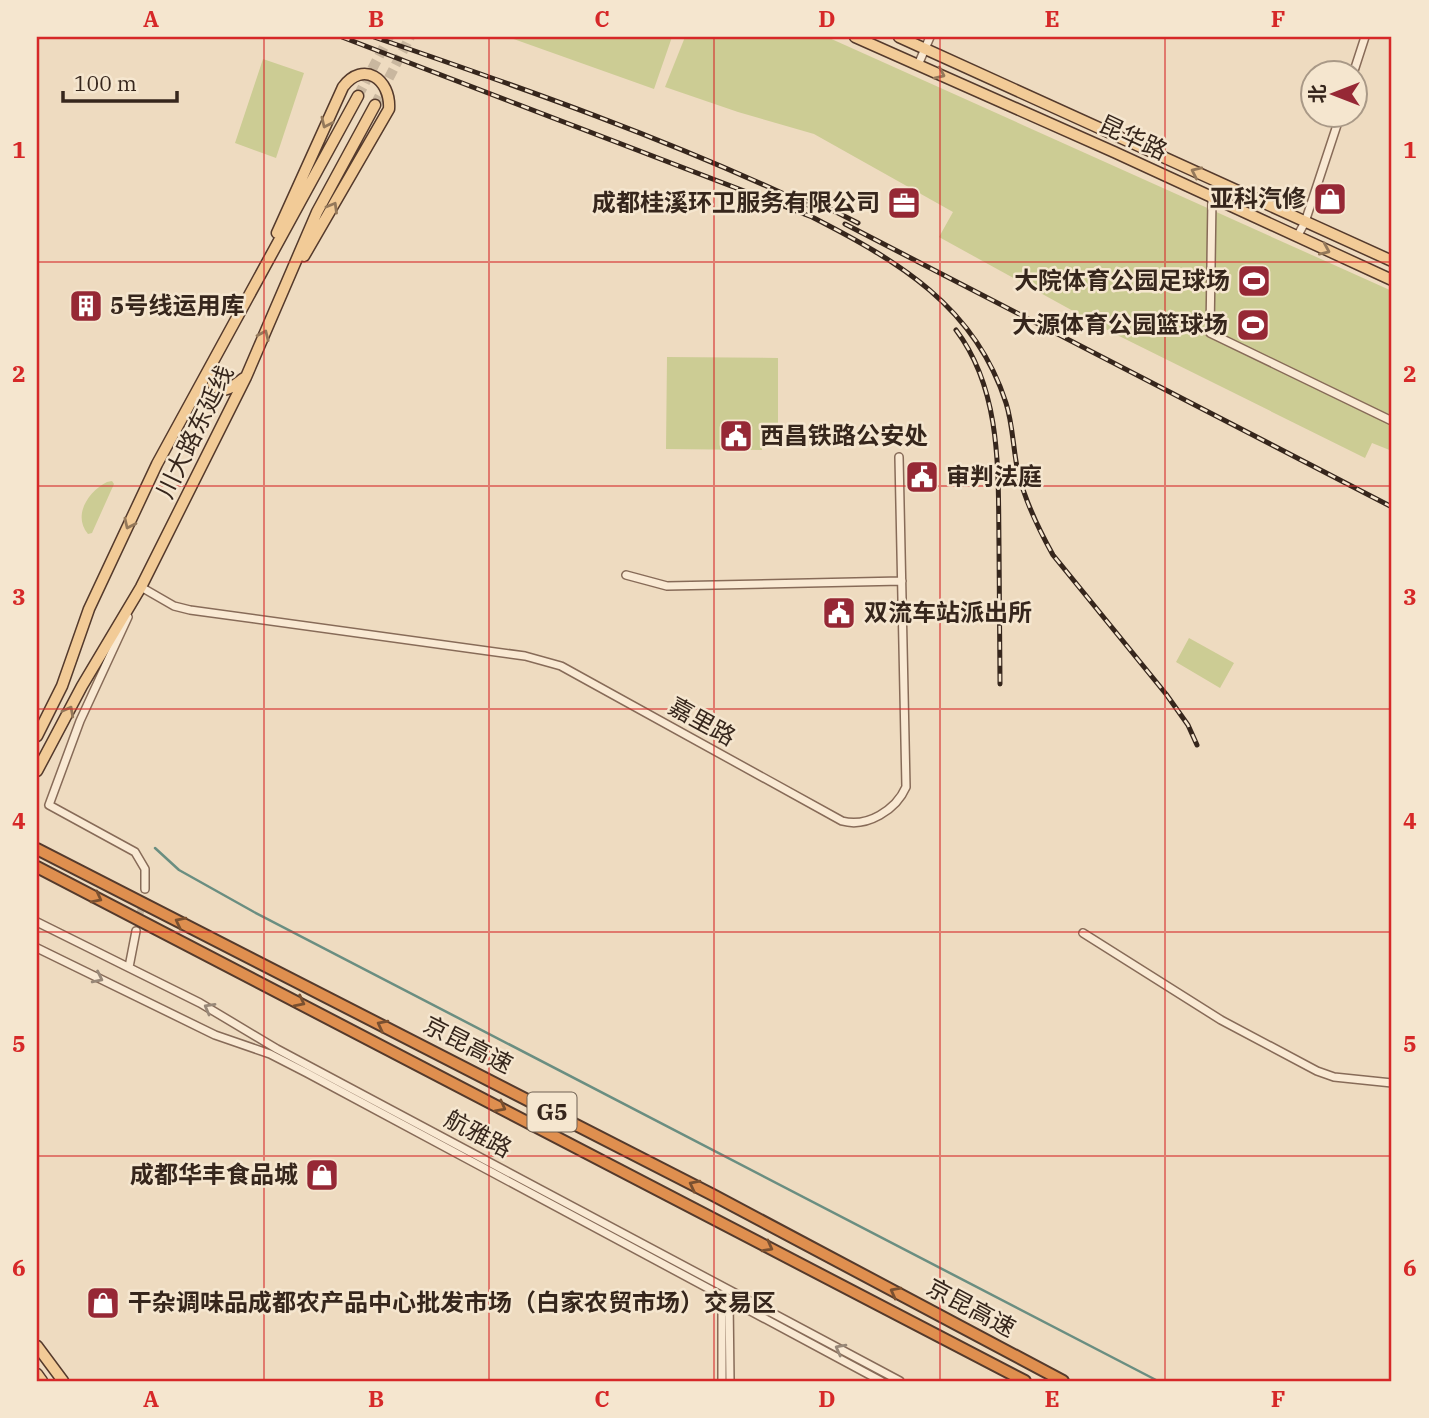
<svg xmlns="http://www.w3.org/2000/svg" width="1429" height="1418" viewBox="0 0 1429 1418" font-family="'IBM Plex Serif','Noto Sans SC',serif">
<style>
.green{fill:#cccc94}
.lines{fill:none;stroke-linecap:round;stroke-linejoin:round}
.stream{stroke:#6a8e81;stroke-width:2.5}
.minor-tunnel{stroke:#c9b79f;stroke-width:7;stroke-dasharray:7 3.5;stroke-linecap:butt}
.major-tunnel{stroke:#c9b79f;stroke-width:10;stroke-dasharray:10 5;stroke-linecap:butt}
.minor-casing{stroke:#876b58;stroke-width:10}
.major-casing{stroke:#543a2c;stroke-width:13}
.highway-casing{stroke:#543a2c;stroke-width:14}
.minor{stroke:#f9e9d3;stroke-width:7}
.major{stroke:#f2cb97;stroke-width:10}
.highway{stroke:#df8f4f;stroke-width:10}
.rail-casing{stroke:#36261c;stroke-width:5}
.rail{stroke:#f5e6cf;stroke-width:2.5;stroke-dasharray:8;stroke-linecap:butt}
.oneway{stroke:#94785a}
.oneway2{stroke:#7a5030}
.oneway3{stroke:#988878}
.grid{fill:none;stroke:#d62828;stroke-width:2;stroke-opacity:0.55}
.labels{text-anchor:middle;stroke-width:5;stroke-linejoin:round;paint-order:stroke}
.shield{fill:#f5e6cf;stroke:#6f6052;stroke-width:2}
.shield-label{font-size:23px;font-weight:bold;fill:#36261c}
.street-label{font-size:24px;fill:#36261c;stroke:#f5e6cf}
.poi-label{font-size:24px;font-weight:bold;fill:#36261c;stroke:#f5e6cf;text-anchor:end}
.neatline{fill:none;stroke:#d62828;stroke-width:2.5}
.grid-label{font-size:23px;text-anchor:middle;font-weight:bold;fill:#d62828}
</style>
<rect width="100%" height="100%" fill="#eedbc0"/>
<path class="green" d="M508,37h164l-18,52z
M685,37h142l565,254v160l-20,-8 -7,15 -252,-125 -174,-96 14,-25 -139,-78 -76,-22 -73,-25z
M263,59l41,14 -28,85 -41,-15z
M667,357l111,1v67l-16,1v24l-96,-1z
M107,482l5,-1 2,3 -22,49 -4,1c-16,-19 1,-43 19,-52z
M1189,638l45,25 -14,25 -44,-26z"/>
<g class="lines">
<path class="stream" d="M155,848l24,22 75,42 904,469"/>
<path class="minor-tunnel" d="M138,924l7,-35"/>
<path class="major-tunnel" d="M358,96l31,-59
M375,105l35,-68"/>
<defs>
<path id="minor" d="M918,65l12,-28
M1353,74l12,-37
M1212,198l-2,135 182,88
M1297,237l8,-15 35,-106
M626,575l41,11 235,-5
M140,590l1,-3 33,19 16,4 335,46 36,10 281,155c25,7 54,-11 64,-34l-7,-330
M128,617l-48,104 -31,84 86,47 10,17v20
M37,922l163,81 77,46 623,332
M1083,933l138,87 96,51 17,6 58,6
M37,948l178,87 55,19 37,19 574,308
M129,967l7,-36
M729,1298l1,83
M722,1381v-87"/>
<path id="major" d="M855,37l259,115 278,128
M899,37l493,224
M277,233l66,-146c20,-27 48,-8 46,22l-85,147
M212,367l1,17c11,12 20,2 31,-6
M37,736l25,-50 27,-77 68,-145 201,-368
M37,771l45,-85 59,-99 105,-210 71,-165 58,-107
M37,1346l26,35
M37,1374l5,7"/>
<path id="highway" d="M37,849l676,346 350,186
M37,867l988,514"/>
</defs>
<use href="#minor" class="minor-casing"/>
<use href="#major" class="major-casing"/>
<use href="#highway" class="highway-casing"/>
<use href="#minor" class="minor"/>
<use href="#major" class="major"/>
<use href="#highway" class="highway"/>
<defs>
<path id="rail" d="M342,37l470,180c86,44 163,89 194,186 7,22 7,46 12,69 7,29 20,56 35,83l113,139 22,31 9,20
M374,37c149,51 297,103 440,171
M808,198l50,25
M845,224l547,283
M956,330c46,61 42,142 43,215 0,47 1,93 1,139"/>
</defs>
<use href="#rail" class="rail-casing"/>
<use href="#rail" class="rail"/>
</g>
<defs><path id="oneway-chevron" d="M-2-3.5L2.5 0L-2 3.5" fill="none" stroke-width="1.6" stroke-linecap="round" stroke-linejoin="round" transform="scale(1.75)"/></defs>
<g class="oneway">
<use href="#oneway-chevron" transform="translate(940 74) rotate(24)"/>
<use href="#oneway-chevron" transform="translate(326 123) rotate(115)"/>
<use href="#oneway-chevron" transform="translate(1196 172) rotate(-155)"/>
<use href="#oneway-chevron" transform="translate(333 207) rotate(-60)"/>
<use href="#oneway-chevron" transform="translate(1325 250) rotate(24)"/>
<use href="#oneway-chevron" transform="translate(264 335) rotate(-66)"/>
<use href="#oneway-chevron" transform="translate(129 524) rotate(115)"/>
<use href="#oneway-chevron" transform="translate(69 711) rotate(-62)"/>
</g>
<g class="oneway2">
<use href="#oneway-chevron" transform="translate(97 898) rotate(27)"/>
<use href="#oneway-chevron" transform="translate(180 922) rotate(-153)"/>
<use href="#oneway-chevron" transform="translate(300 1002) rotate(27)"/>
<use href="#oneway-chevron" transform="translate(382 1025) rotate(-153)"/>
<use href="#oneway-chevron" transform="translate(501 1107) rotate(28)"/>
<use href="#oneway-chevron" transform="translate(694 1185) rotate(-153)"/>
<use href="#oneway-chevron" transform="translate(768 1247) rotate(28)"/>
<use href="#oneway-chevron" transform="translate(895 1292) rotate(-152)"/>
</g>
<g class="oneway3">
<use href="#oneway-chevron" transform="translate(98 978) rotate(26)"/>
<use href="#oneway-chevron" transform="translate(209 1008) rotate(-151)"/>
<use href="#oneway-chevron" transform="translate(840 1349) rotate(-152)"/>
</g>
<path class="grid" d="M264,37v1344M489,37v1344M714,37v1344M940,37v1344M1165,37v1344M37,262h1355M37,486h1355M37,709h1355M37,932h1355M37,1156h1355"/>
<defs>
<symbol id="shop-square" viewBox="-11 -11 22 22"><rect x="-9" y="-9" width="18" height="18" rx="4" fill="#962835" stroke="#f5e6cf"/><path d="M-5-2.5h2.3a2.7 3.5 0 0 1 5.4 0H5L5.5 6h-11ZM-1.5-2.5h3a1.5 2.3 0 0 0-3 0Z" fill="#fff"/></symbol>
<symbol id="office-square" viewBox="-11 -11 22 22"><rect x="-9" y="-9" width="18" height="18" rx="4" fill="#962835" stroke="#f5e6cf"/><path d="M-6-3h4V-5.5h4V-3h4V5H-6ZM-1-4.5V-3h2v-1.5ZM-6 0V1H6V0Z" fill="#fff"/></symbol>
<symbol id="stadium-square" viewBox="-11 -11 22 22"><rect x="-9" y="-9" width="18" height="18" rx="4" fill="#962835" stroke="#f5e6cf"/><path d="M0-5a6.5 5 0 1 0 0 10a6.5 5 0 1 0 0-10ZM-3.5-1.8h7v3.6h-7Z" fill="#fff"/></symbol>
<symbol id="building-square" viewBox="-11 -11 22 22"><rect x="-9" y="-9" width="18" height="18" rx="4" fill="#962835" stroke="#f5e6cf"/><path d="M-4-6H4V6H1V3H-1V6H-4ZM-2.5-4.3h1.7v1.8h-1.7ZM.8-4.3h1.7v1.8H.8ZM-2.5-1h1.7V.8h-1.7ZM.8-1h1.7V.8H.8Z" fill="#fff"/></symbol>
<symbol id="civic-square" viewBox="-11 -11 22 22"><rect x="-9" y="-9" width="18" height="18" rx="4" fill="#962835" stroke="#f5e6cf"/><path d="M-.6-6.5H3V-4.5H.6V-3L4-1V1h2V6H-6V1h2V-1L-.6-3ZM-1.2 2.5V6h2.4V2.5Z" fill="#fff"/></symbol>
</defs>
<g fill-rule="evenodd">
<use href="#shop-square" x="1311" y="180" width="38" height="38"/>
<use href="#office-square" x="885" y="184" width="38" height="38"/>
<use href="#stadium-square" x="1235" y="262" width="38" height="38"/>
<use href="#building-square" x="67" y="287" width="38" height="38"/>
<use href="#stadium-square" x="1234" y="306" width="38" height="38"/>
<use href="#civic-square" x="717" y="417" width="38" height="38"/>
<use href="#civic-square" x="903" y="458" width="38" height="38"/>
<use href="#civic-square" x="820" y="594" width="38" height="38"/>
<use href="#shop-square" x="303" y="1156" width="38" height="38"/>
<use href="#shop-square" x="84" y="1284" width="38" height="38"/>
</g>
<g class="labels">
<rect class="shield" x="527.5" y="1092.5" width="49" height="39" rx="5"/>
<g class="shield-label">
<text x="552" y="1120">G5</text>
</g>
<g class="street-label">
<text transform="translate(1133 138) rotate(25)" y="8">昆华路</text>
<text transform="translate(195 432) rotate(-64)" y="8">川大路东延线</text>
<text transform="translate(702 722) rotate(29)" y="8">嘉里路</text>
<text transform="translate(468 1045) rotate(27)" y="8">京昆高速</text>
<text transform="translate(478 1134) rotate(28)" y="8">航雅路</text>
<text transform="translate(971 1308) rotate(28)" y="8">京昆高速</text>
</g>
<g class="poi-label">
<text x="1306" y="207">亚科汽修</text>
<text x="880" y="211">成都桂溪环卫服务有限公司</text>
<text x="1230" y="289">大院体育公园足球场</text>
<text x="110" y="314" text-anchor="start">5号线运用库</text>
<text x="1228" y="333">大源体育公园篮球场</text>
<text x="760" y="444" text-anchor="start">西昌铁路公安处</text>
<text x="946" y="485" text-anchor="start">审判法庭</text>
<text x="864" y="621" text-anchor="start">双流车站派出所</text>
<text x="298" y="1183">成都华丰食品城</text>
<text x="128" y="1311" text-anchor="start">干杂调味品成都农产品中心批发市场（白家农贸市场）交易区</text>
</g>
</g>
<rect width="1429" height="1418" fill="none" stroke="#f5e6cf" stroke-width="77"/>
<g transform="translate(1334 94) rotate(270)"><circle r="33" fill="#f5e6cf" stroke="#a99987" stroke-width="2"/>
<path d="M0-5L12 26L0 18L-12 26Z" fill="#962835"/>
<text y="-10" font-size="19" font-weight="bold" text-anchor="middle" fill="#36261c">北</text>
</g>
<path d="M63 91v10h114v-10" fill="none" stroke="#36261c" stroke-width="3.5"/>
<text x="74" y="91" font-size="21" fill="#36261c" stroke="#f5e6cf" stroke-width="5" paint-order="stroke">100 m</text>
<rect x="38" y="38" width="1352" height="1342" class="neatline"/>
<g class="grid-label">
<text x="151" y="27">A</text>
<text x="376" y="27">B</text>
<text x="602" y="27">C</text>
<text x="827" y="27">D</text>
<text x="1052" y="27">E</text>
<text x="1278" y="27">F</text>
<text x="19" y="158">1</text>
<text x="1410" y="158">1</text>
<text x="19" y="382">2</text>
<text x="1410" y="382">2</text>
<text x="19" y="605">3</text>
<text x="1410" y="605">3</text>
<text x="19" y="829">4</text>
<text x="1410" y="829">4</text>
<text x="19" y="1052">5</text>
<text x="1410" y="1052">5</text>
<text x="19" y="1276">6</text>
<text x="1410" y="1276">6</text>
<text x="151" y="1407">A</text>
<text x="376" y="1407">B</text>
<text x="602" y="1407">C</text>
<text x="827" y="1407">D</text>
<text x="1052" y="1407">E</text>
<text x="1278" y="1407">F</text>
</g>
</svg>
